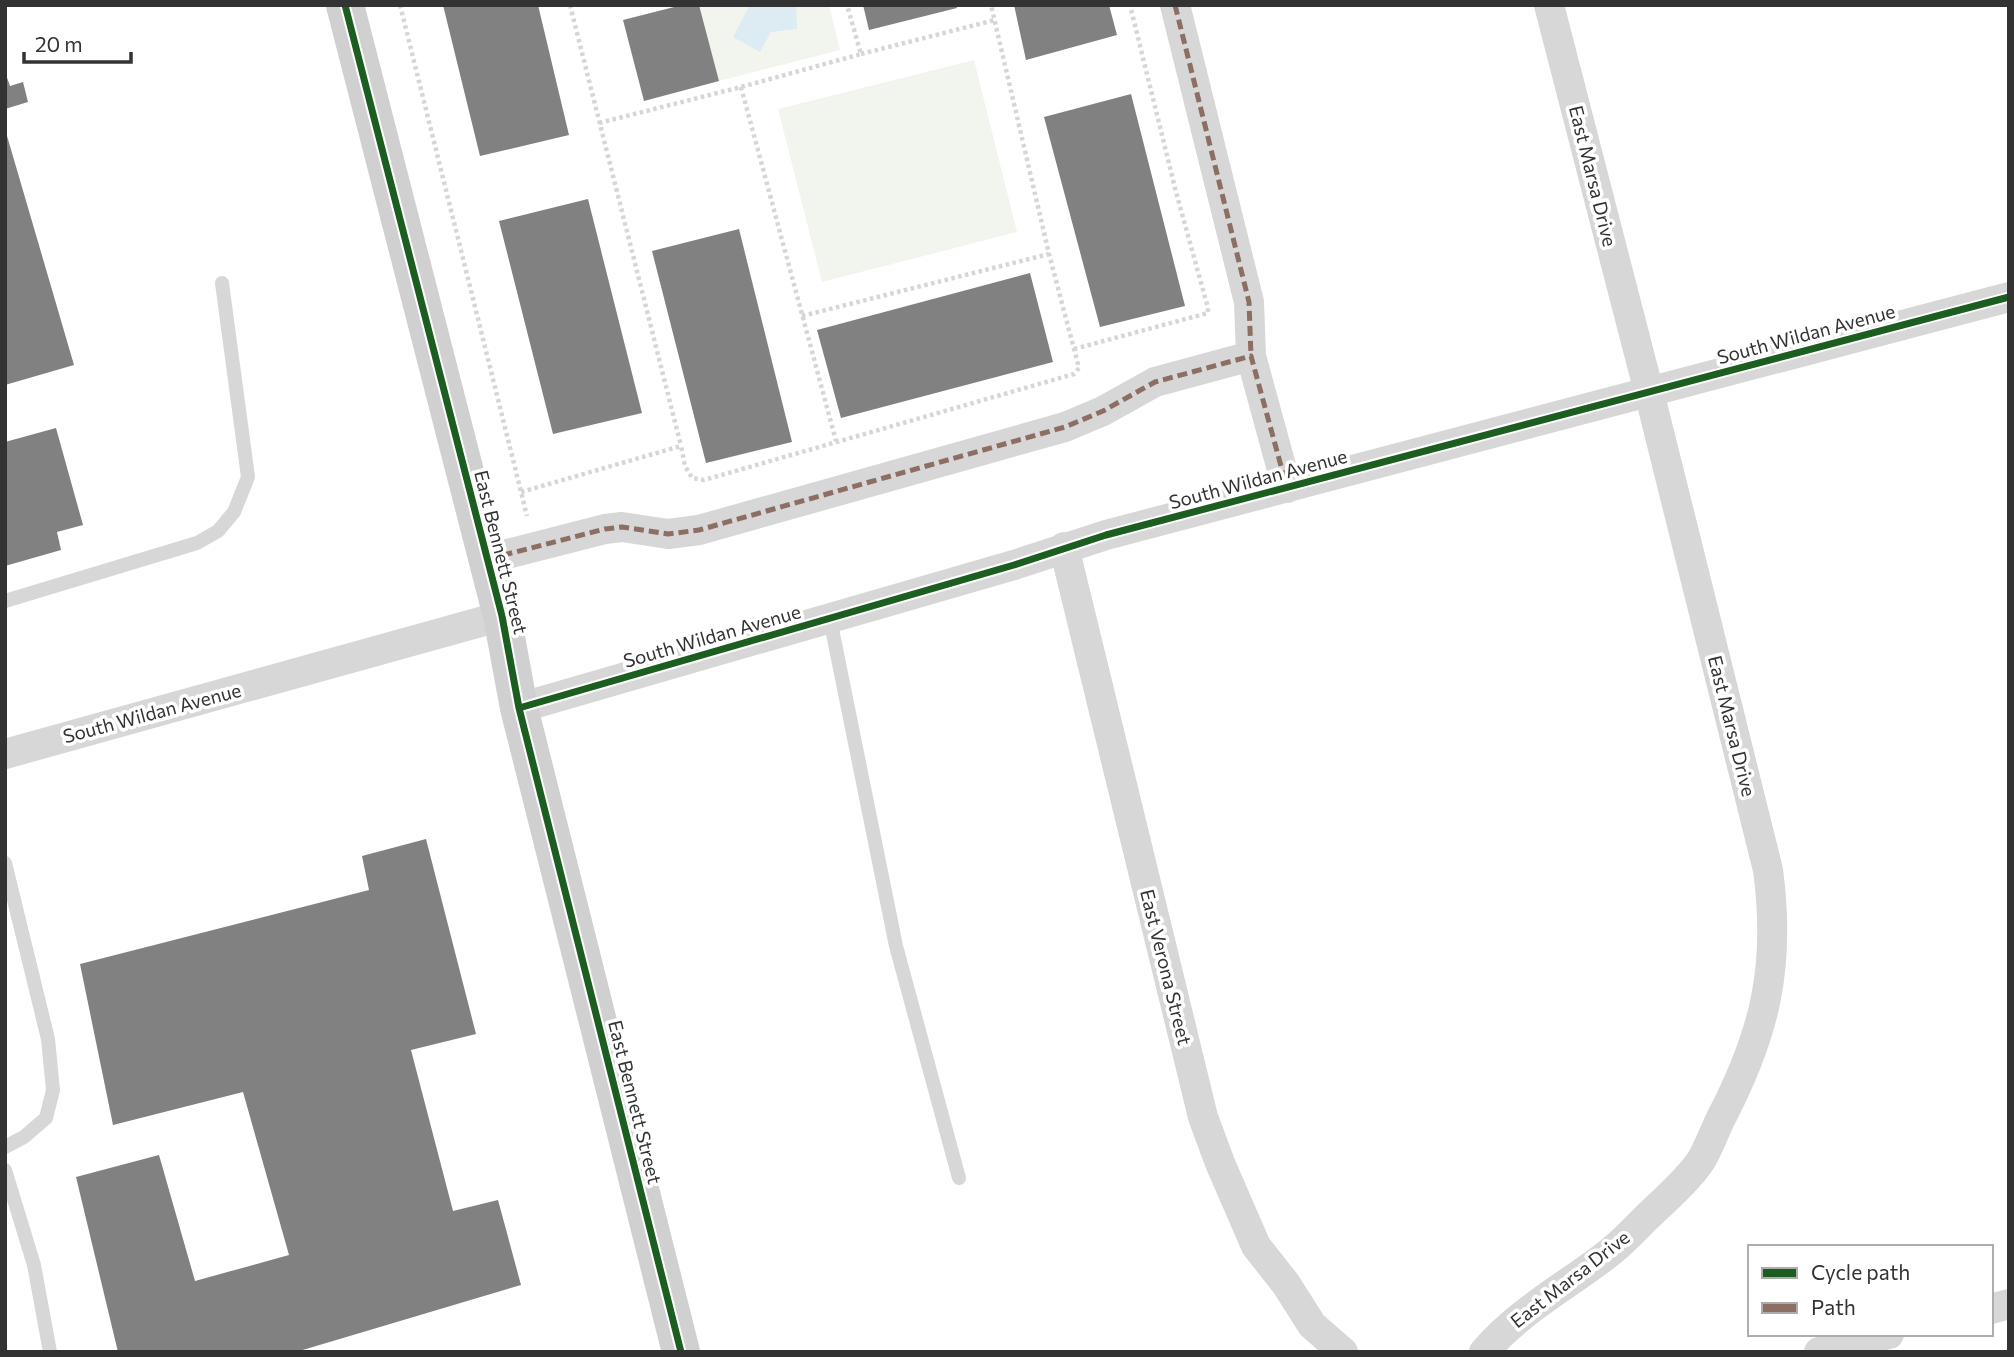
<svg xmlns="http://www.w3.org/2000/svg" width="2014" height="1357" viewBox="0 0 2014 1357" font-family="Commissioner,sans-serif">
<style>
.green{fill:#f1f5ed}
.water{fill:#ddebf3}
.building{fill:#818181}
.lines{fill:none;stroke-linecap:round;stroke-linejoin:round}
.path{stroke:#d6d6d6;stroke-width:4.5;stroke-dasharray:3.5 3.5;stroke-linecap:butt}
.lane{stroke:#d7d7d7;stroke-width:14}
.street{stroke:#d7d7d7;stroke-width:30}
.secondary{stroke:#d0d0d0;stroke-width:38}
.quiet{stroke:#8d6e63;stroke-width:5;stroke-dasharray:10 5;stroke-linecap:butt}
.cycleway-casing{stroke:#fff;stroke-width:11}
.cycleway{stroke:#1b5e20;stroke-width:7}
.labels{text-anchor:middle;stroke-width:7;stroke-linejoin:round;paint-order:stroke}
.street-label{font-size:19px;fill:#333;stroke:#fff}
</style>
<rect width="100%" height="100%" fill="#fff"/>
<path class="green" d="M699,5h130l11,45 -121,31z
M974,60l43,172 -195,50 -44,-173z"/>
<path class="water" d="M750,5h46l1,24 -26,3 -11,20 -27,-15z"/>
<path class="building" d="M443,5h95l31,130 -89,21z
M682,5h17l20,76 -75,20 -21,-81z
M863,5h93l1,3 -88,22z
M1014,5h95l8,30 -91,25z
M5,72l5,14 13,-4 5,20 -23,7z
M1131,94l54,212 -85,21 -56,-210z
M5,129l69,236 -69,20z
M588,199l54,214 -89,21 -54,-213z
M739,229l53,213 -86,21 -54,-212z
M1030,273l23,89 -212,56 -24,-88z
M56,428l27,97 -26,7 4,18 -56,16v-124z
M426,839l50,195 -65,16 42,161 45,-11 23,85 -225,67h-178l-42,-175 83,-22 36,126 94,-26 -46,-163 -130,33 -33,-161 289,-74 -7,-34z"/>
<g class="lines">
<path class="path" d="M400,5l127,511
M570,5l111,441
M861,54l134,-34
M741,87l95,354
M599,123l142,-36 120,-33 -14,-49
M802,316l247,-62
M1074,349l134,-36v-5l-32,-116 -46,-187
M521,492l160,-46 4,20 7,12 12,2 370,-106 5,-6 -30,-114 -58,-249"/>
<path class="lane" d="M5,601l192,-58 21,-12 16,-19 14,-35 -26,-194
M830,619l66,327 63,232
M5,863l43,176 5,51 -7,28 -22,19 -19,10
M5,1170l29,95 16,87"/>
<path class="street" d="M1175,5l74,297 2,54
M1064,547l139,570 17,46 36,83 30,38 26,41 31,27
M488,559l117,-30 17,-2 46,7 31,-4 366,-103 38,-16 52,-29 96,-26 36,132
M519,708l495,-143 92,-30 903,-238
M5,754l497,-138
M1991,1309l18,-5
M1484,1352c36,-42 83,-66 125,-99 14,-11 26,-24 38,-36 17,-16 43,-39 55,-58 7,-13 12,-26 18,-39 45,-86 61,-153 48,-250l-119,-478 -100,-387
M1819,1352l70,-18"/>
<path class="secondary" d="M345,5l157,611 17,92 162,644"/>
<path class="quiet" d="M1175,5l74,297 2,54
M488,559l117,-30 17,-2 46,7 31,-4 366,-103 38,-16 52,-29 96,-26 36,132"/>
<defs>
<path id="cycleway" d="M345,5l157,611 17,92 162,644
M519,708l495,-143 92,-30 903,-238"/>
</defs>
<use href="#cycleway" class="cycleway-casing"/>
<use href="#cycleway" class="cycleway"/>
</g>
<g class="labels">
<g class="street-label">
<text transform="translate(1593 176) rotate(76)" y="7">East Marsa Drive</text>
<text transform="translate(1806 334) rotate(-15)" y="7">South Wildan Avenue</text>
<text transform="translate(1258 479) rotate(-15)" y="7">South Wildan Avenue</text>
<text transform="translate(501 552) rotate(76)" y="7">East Bennett Street</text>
<text transform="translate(712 636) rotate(-16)" y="7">South Wildan Avenue</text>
<text transform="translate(152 713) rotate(-15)" y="7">South Wildan Avenue</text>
<text transform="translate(1732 726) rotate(76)" y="7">East Marsa Drive</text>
<text transform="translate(1166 967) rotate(76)" y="7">East Verona Street</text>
<text transform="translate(635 1102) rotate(76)" y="7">East Bennett Street</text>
<text transform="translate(1570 1279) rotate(-38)" y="7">East Marsa Drive</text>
</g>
</g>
<rect width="2014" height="1357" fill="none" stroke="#333333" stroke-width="14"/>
<rect x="1748" y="1245" width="245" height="91" fill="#ffffff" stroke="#adadad" stroke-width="2"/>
<rect x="1762" y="1268" width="35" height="10" fill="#1b5e20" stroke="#adadad" stroke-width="2"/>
<text x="1811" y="1280" font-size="21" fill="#333333">Cycle path</text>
<rect x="1762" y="1303" width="35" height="10" fill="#8d6e63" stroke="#adadad" stroke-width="2"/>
<text x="1811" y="1315" font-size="21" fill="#333333">Path</text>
<path d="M24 52v10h107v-10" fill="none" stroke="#333333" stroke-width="3.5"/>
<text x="35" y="52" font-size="21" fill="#333333" stroke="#ffffff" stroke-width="5" paint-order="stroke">20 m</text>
</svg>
